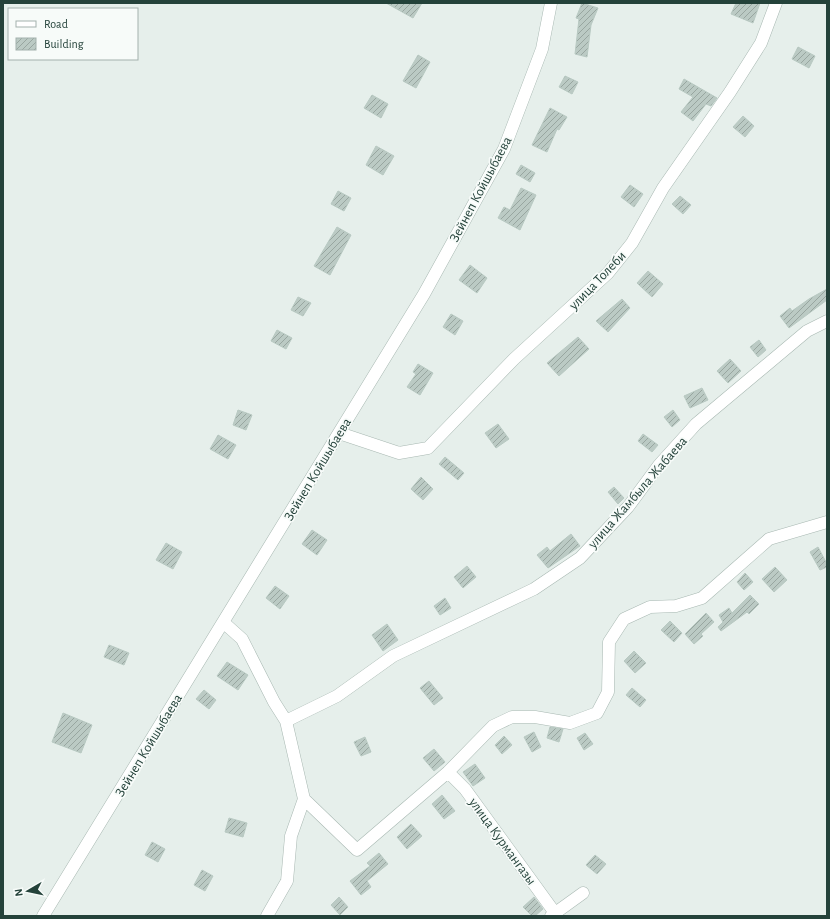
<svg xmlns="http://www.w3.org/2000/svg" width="830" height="919" viewBox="0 0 830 919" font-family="'Alegreya Sans',sans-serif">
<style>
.building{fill:url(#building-hatch);stroke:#b8c9c2}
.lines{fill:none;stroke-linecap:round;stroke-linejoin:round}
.minor-casing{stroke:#a8b8b2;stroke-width:13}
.minor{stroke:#fff;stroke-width:12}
.labels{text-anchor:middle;stroke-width:3.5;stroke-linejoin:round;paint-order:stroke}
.street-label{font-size:14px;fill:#24423a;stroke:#f7fbf9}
</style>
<defs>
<pattern id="building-hatch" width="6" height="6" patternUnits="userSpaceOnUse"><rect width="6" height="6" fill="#bbcac4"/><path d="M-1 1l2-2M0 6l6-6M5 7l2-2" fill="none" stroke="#98a6a0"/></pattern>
</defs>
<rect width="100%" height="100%" fill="#e6efeb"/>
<path class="building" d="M386,3h36l-9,15z
M582,3l16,5 -7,17 -4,32 -12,-3 4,-35 -3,-1z
M736,3h24l-7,20 -22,-9z
M798,47l17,9 -6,12 -17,-9z
M418,55l12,7 -14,26 -13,-7z
M565,76l13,6 -6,12 -13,-7z
M684,79l33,19 -6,8 -5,-2 -13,17 -12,-9 12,-15 -14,-8z
M372,95l16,9 -7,14 -17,-10z
M550,108l17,9 -8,13 -2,-1 -10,23 -15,-7z
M743,116l11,10 -9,11 -12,-10z
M376,146l18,10 -11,19 -17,-10z
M521,165l14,8 -5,9 -14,-8z
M630,185l13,9 -9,13 -13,-10z
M521,188l15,7 -16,35 -22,-12 6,-11 6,3z
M338,191l13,7 -7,13 -13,-7z
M680,196l11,9 -8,9 -11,-10z
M337,227l14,8 -21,40 -16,-9z
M470,265l17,13 -10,15 -18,-13z
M648,271l15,13 -11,13 -15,-14z
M827,289v11l-38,28 -9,-12 10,-8 2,3 17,-12z
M298,297l13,6 -8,13 -12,-6z
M622,299l8,9 -22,24 -12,-11z
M451,314l12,7 -8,14 -12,-8z
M277,330l15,8 -6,11 -15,-8z
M578,337l11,12 -30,27 -12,-13z
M759,340l7,10 -8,7 -8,-10z
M730,359l11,12 -13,12 -11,-12z
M418,364l15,9 -13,22 -13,-8 9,-13 -3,-2z
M702,388l6,12 -18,8 -6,-12z
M238,410l14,5 -6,15 -13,-5z
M673,410l7,10 -8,7 -8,-10z
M498,424l11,15 -13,9 -11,-15z
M643,434l15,11 -6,7 -14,-11z
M218,435l18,10 -8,14 -18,-10z
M445,457l19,16 -6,7 -19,-16z
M421,477l12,12 -10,11 -12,-11z
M614,487l10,11 -6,6 -10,-12z
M312,530l15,10 -10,15 -15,-11z
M571,534l9,12 -32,22 -11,-13 10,-8 3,4z
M166,543l16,9 -9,17 -17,-9z
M818,547l9,17v3l-7,3 -10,-18z
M467,566l9,11 -13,11 -9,-11z
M775,567l12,13 -13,12 -12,-13z
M745,573l8,9 -9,8 -7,-8z
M275,586l14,10 -9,13 -14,-11z
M750,595l9,9 -10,10 -2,-2 -26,19 -3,-4 5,-5 -4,-7 10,-7 3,5z
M445,598l6,10 -11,7 -6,-9z
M706,613l8,9 -13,12 2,2 -9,8 -9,-10z
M670,621l12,12 -8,9 -13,-12z
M387,624l11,16 -15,11 -11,-16z
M109,645l20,8 -5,12 -20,-8z
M634,651l12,12 -11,10 -11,-12z
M227,662l21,13 -10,15 -21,-14z
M429,681l14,17 -9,7 -14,-17z
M632,688l14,12 -6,7 -14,-12z
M204,690l12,10 -7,9 -13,-10z
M63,713l29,12 -11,28 -29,-11z
M550,727l13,2 -4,13 -12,-4z
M534,732l7,15 -9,5 -8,-15z
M585,733l8,11 -9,6 -7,-12z
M504,736l8,9 -10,9 -7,-9z
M365,737l6,15 -10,4 -7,-14z
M434,749l11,13 -11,9 -11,-13z
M475,764l10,14 -12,8 -10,-14z
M442,795l13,16 -11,8 -12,-15z
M229,818l18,5 -4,14 -18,-5z
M411,824l11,12 -15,13 -10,-12z
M152,842l13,7 -7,13 -13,-7z
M379,853l9,11 -21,17 4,6 -10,8 -11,-14 20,-15 -3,-3z
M595,855l11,9 -9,10 -11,-9z
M202,870l11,6 -8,15 -11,-6z
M339,897l9,10 -8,8 -9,-10z
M534,897l9,12 -8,7h-3l-9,-9z"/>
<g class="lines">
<defs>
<path id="minor" d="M339,433l60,20 29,-5 86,-89 94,-86 24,-30 31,-55 67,-96 31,-49 15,-40
M223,622l19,17 32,63 12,19 18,78 -13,37 -4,45 -20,35
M286,721l51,-25 56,-40 141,-67 46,-31 48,-51 31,-42 37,-41 111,-93 20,-10
M448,772l17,17 90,124
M304,799l53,51 91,-78 45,-46 19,-9h23l35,6 27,-10 11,-21 1,-50 15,-23 26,-12 26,-1 26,-8 67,-59 58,-17
M43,916l381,-622 80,-145 38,-100 9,-46
M551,916l32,-23"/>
</defs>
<use href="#minor" class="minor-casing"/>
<use href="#minor" class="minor"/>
</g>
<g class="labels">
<g class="street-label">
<text transform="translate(480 189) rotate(-62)" y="5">Зейнеп Койшыбаева</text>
<text transform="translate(597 280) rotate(-46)" y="5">улица Толеби</text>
<text transform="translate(317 469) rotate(-59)" y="5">Зейнеп Койшыбаева</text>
<text transform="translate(637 492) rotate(-49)" y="5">улица Жамбыла Жабаева</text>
<text transform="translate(148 745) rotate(-59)" y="5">Зейнеп Койшыбаева</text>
<text transform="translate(503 841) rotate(54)" y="5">улица Курмангазы</text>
</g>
</g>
<rect width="830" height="919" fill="none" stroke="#24423a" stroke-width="8"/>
<rect x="8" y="8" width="130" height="52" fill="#f7fbf9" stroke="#a3b1ad"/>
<rect x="16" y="21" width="20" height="6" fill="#ffffff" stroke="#a3b1ad"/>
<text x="44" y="28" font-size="12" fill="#24423a">Road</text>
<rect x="16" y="38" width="20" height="12" fill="url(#building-hatch)" stroke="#a3b1ad"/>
<text x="44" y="48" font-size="12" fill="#24423a">Building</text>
<g transform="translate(28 891) rotate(261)" stroke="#f7fbf9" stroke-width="3" paint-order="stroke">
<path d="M0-3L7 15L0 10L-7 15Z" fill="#24423a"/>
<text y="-6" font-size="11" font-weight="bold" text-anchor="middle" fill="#24423a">N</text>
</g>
</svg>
